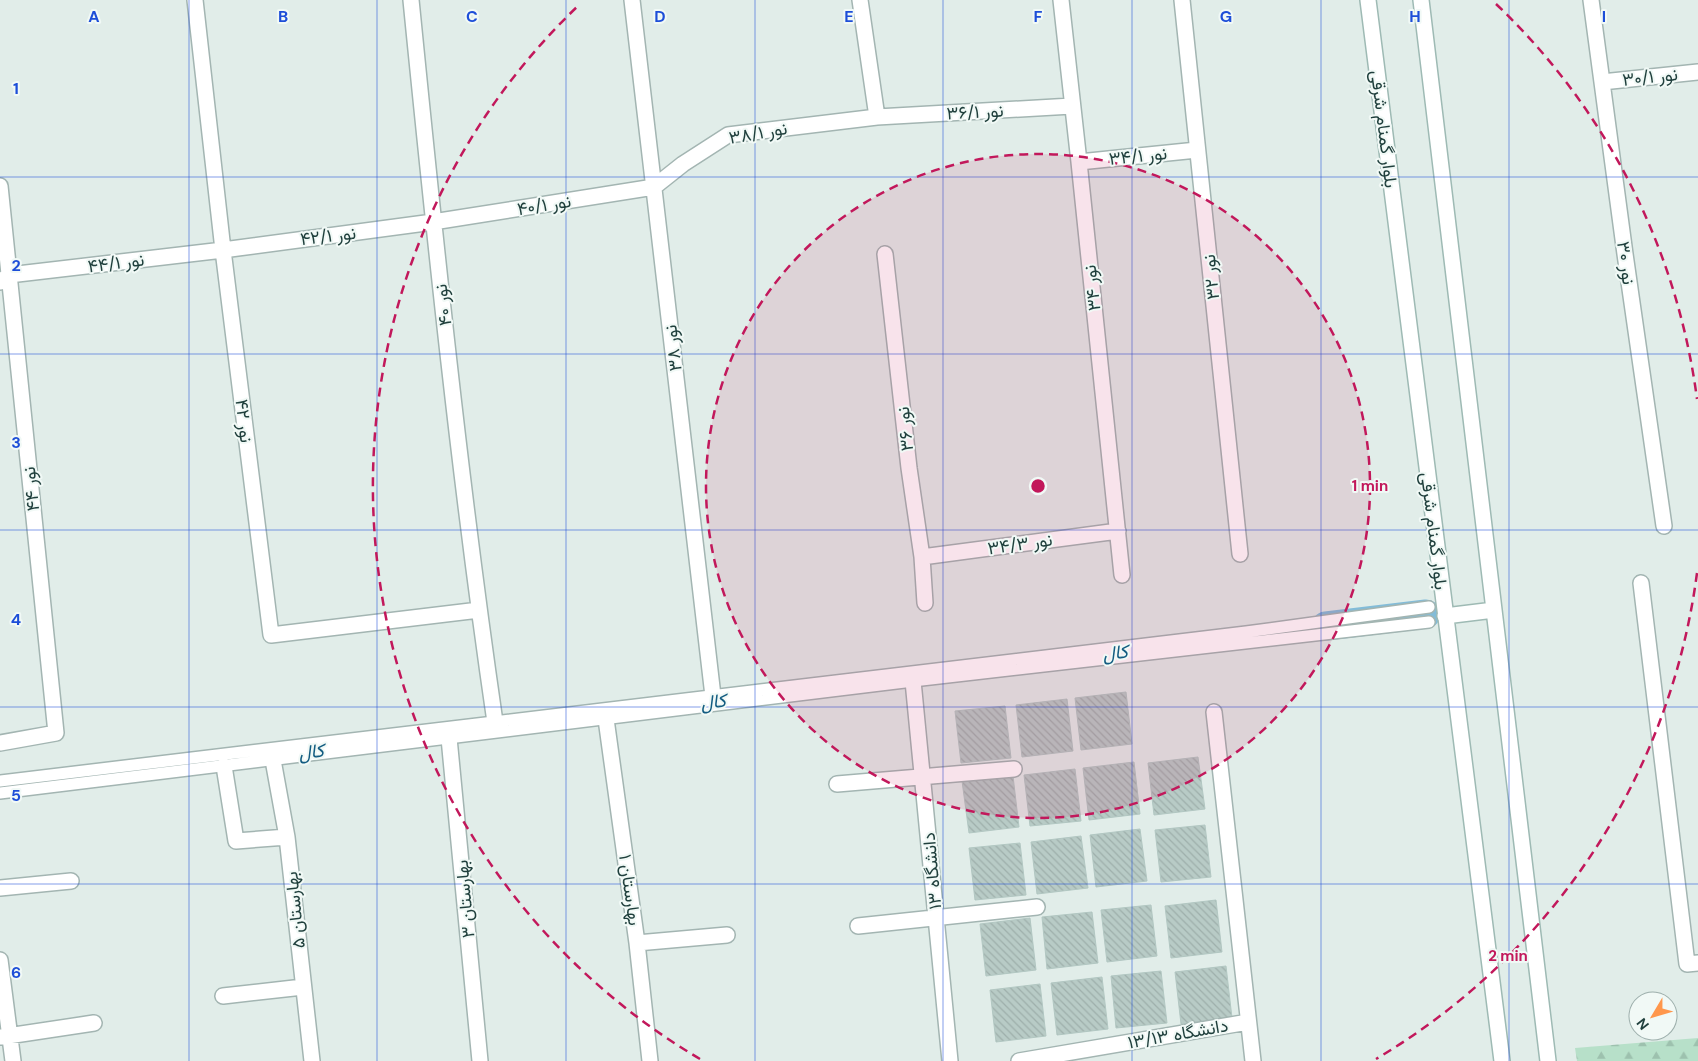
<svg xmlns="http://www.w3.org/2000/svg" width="1698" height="1061" viewBox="0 0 1698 1061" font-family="'DM Sans',Vazirmatn,sans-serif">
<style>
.forest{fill:url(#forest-firs)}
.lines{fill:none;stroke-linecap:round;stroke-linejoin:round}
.canal{stroke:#83bcd8;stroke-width:29}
.building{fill:url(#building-back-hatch);stroke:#b2c7c2}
.lane-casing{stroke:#a3b5b2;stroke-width:14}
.street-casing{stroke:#a3b5b2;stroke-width:18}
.secondary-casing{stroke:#9ebab4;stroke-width:18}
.lane{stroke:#fff;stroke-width:11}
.street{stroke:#fff;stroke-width:15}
.secondary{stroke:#fff;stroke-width:15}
.grid{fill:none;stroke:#1d4ed8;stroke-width:1;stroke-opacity:0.55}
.ring{fill:none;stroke:#c2185b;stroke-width:2.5;stroke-dasharray:9 6}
.labels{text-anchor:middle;stroke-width:4;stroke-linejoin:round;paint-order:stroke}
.street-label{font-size:18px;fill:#1f3f3c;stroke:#f1f9f6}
.water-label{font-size:19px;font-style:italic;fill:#135c81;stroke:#f1f9f6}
.grid-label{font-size:16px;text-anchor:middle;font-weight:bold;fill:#1d4ed8;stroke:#f1f9f6;stroke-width:4;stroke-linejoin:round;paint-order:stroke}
.centre{fill:#c2185b;stroke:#f1f9f6;stroke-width:2.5}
.ring-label{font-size:15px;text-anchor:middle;font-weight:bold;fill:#c2185b;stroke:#f1f9f6;stroke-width:4;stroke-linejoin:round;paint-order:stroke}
</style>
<defs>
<pattern id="forest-firs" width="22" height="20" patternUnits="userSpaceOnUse" patternTransform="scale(1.25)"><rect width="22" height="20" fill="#b7e0c9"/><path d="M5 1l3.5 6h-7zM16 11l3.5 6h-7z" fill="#9dc1ae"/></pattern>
<pattern id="building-back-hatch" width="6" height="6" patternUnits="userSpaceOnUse" patternTransform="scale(1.25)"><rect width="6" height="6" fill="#b8cbc6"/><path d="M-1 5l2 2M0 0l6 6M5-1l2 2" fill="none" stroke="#9eafab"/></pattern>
</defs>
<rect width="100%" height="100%" fill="#e1ede9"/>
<path class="forest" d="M1698,1038v23h-121l-2,-13z"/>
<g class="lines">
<path class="canal" d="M1326,626l100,-12"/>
</g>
<path class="building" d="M1126,692l6,52 -51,6 -6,-52z
M1067,699l6,52 -51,6 -6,-52z
M1005,706l6,52 -50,5 -6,-52z
M1198,757l7,52 -51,6 -6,-52z
M1134,762l6,52 -51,6 -6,-52z
M1075,769l6,52 -51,5 -6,-51z
M1013,776l6,51 -50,6 -7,-52z
M1205,825l6,52 -50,5 -6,-52z
M1140,829l7,52 -51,6 -6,-52z
M1081,836l7,52 -51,6 -6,-52z
M1020,843l6,52 -51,5 -6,-52z
M1216,900l6,52 -51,6 -6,-52z
M1151,905l6,51 -50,6 -6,-52z
M1092,912l6,51 -51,6 -5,-52z
M1030,918l6,52 -50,6 -6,-52z
M1226,966l6,52 -51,6 -6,-52z
M1161,971l6,52 -51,5 -5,-52z
M1102,977l6,52 -51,6 -6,-52z
M1040,984l6,52 -50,6 -6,-52z"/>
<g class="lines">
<defs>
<path id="lane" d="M0,781l1246,-149 183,-25
M0,793l913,-112 516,-59"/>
<path id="street" d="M195,0l28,250 48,385 208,-25
M411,0c24,241 49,482 84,722
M632,0l81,696
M860,0l17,117
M1061,0l18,162 43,413
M1182,0l58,554
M1591,0l34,254 39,272
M1602,82l96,-10
M1079,162l118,-12
M0,186l56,547 -56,10
M654,187l29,-23 45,-29 149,-18 195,-11
M885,254l24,214 13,89 3,46
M0,282l9,-7 214,-25 210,-28 221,-35
M922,557l196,-26
M1641,583l46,381 11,-1
M913,681l37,380
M1214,712l39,349
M606,719l31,224 13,118
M449,738l31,323
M273,760l14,77 25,224
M224,766l12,75 51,-4
M837,784l177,-15
M0,888l71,-7
M858,926l179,-19
M637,943l90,-8
M0,960l13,101
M223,996l80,-9
M1,1037l93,-14
M1019,1061l229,-39"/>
<path id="secondary" d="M1368,0l134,1061
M1421,0l127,1061
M1445,616l49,-6"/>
</defs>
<use href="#lane" class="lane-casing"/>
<use href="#street" class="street-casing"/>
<use href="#secondary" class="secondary-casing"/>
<use href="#lane" class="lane"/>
<use href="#street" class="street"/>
<use href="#secondary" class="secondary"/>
</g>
<path class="grid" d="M189,0v1061M377,0v1061M566,0v1061M755,0v1061M943,0v1061M1132,0v1061M1321,0v1061M1509,0v1061M0,177h1698M0,354h1698M0,530h1698M0,707h1698M0,884h1698"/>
<circle cx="1038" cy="486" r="332" fill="#c2185b" fill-opacity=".12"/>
<g class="ring">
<circle cx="1038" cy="486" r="332"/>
<path d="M1697 573A665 665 0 0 1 1376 1059M700 1059A665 665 0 0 1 580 4M1496 4A665 665 0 0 1 1697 399"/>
</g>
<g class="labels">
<g class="street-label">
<text transform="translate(1650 77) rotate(-6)" y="6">نور ۳۰/۱</text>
<text transform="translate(975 112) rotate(-3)" y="6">نور ۳۶/۱</text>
<text transform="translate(1384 129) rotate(83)" y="6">بلوار گمنام شرقی</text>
<text transform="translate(758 133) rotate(-10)" y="6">نور ۳۸/۱</text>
<text transform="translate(1138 156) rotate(-6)" y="6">نور ۳۴/۱</text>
<text transform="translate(544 205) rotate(-9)" y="6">نور ۴۰/۱</text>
<text transform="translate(328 236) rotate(-7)" y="6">نور ۴۲/۱</text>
<text transform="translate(116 263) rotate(-7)" y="6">نور ۴۴/۱</text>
<text transform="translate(1626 263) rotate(82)" y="6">نور ۳۰</text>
<text transform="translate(1211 277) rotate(-96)" y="6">نور ۳۲</text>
<text transform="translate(1092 288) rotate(-96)" y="6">نور ۳۴</text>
<text transform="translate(443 305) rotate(-97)" y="6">نور ۴۰</text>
<text transform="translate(673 348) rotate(-97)" y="6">نور ۳۸</text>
<text transform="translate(244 421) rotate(83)" y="6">نور ۴۲</text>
<text transform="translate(905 429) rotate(-96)" y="6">نور ۳۶</text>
<text transform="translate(31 489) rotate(-96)" y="6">نور ۴۴</text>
<text transform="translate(1434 531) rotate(83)" y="6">بلوار گمنام شرقی</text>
<text transform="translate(1020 544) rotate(-8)" y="6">نور ۳۴/۳</text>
<text transform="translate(932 871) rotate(-95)" y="6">دانشگاه ۱۳</text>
<text transform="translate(630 890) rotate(82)" y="6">بهارستان ۱</text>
<text transform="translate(465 899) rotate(-95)" y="6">بهارستان ۳</text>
<text transform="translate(295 910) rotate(-96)" y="6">بهارستان ۵</text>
<text transform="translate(1178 1034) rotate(-10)" y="6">دانشگاه ۱۳/۱۳</text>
</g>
<g class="water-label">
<text transform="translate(1115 652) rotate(-7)" y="7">کال</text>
<text transform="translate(713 701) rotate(-7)" y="7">کال</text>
<text transform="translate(311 751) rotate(-7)" y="7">کال</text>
</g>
</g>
<g class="grid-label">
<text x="94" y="22">A</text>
<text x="283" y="22">B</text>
<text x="472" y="22">C</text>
<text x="660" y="22">D</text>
<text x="849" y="22">E</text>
<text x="1038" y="22">F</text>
<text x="1226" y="22">G</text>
<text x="1415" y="22">H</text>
<text x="1604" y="22">I</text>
<text x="16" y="94">1</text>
<text x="16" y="271">2</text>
<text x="16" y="448">3</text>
<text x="16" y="625">4</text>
<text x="16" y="801">5</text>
<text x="16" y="978">6</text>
</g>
<circle cx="1038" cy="486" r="8" class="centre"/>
<g class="ring-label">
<text x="1370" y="491">1 min</text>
<text x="1508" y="961">2 min</text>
</g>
<g transform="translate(1653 1016) rotate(232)"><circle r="24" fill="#f1f9f6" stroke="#9dafac"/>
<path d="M0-4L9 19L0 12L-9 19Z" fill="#ff974c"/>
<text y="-8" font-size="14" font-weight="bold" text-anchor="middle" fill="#1f3f3c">N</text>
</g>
</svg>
